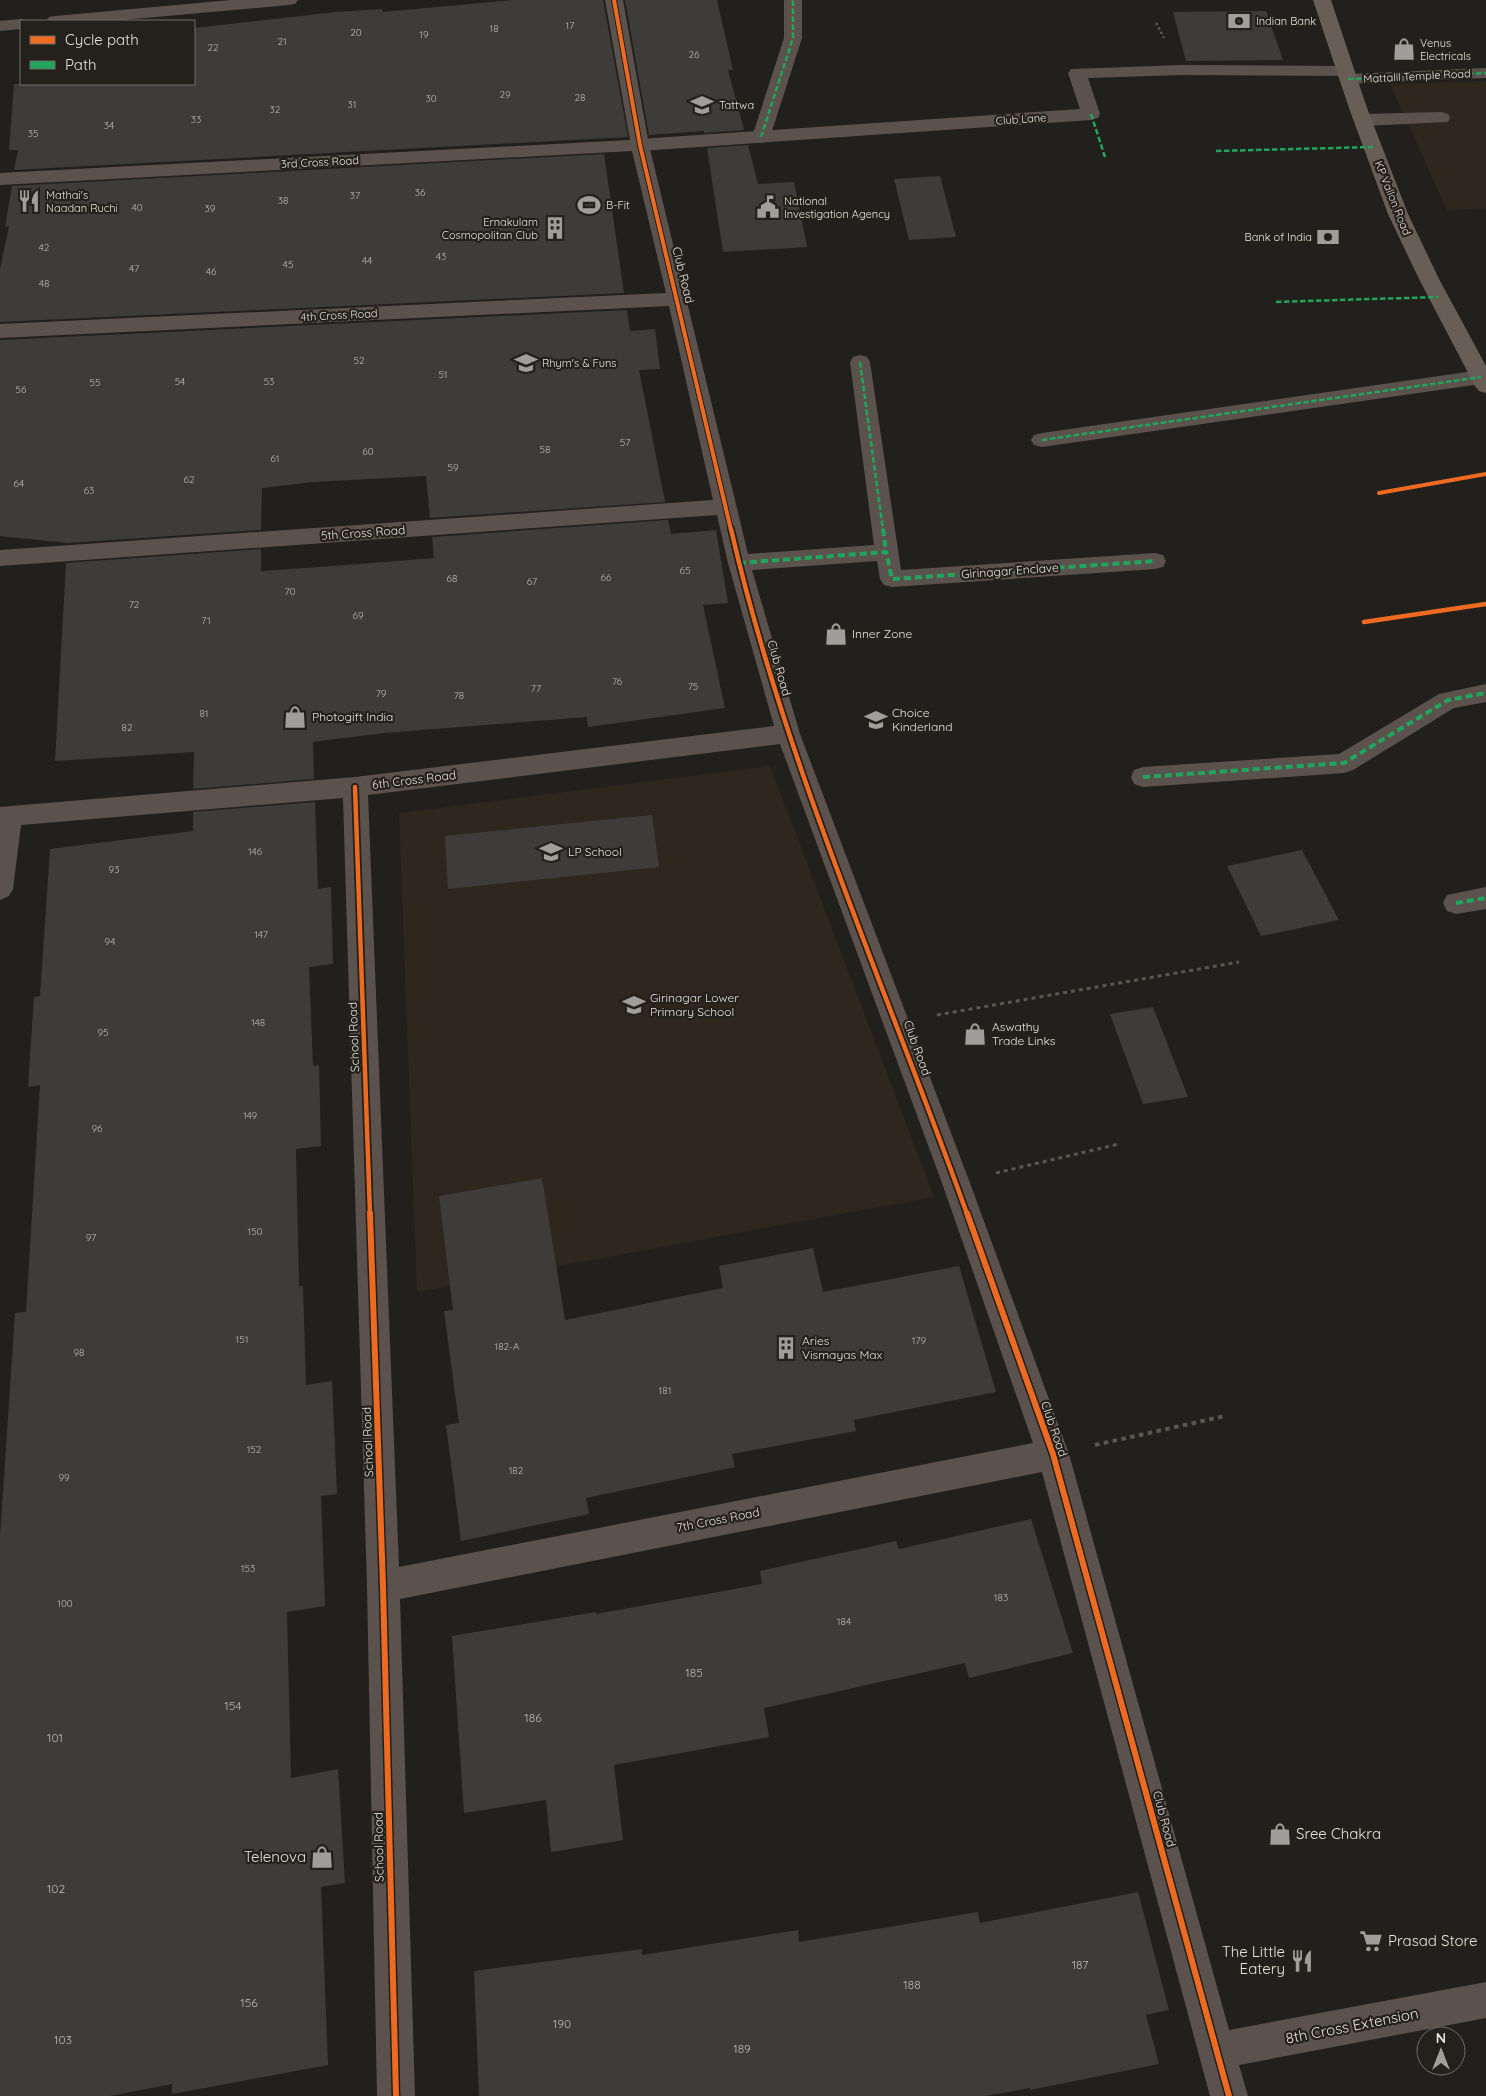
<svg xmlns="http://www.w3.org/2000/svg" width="1486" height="2096" viewBox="0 0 1486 2096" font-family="Quicksand,sans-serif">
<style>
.built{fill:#2e271e}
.building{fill:#3e3c3a}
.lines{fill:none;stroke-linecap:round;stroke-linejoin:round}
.path-far2{stroke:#5c5652;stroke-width:2.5;stroke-dasharray:2.5 2.5;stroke-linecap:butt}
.path-far1{stroke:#5c5652;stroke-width:3;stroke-dasharray:4 4;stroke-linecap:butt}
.path{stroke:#5c5652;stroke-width:4;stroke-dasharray:4.5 4.5;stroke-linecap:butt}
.lane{fill:#5b524d;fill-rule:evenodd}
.street{fill:#5b524d;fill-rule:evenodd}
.secondary{fill:#695e56;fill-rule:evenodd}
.quiet-far1{stroke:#20a55d;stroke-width:2.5;stroke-dasharray:5.5 2.5;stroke-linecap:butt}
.quiet{stroke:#20a55d;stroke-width:4;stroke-dasharray:7 4;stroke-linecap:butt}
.cycleway-far2-casing{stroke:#24201b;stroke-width:6}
.cycleway-far1-casing{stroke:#24201b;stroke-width:8}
.cycleway-casing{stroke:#24201b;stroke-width:9}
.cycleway-far2{stroke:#ed6a23;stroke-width:4}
.cycleway-far1{stroke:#ed6a23;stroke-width:4.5}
.cycleway{stroke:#ed6a23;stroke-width:6}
.labels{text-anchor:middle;stroke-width:4.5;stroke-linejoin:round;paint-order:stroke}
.number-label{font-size:10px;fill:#bab8b4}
.far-poi-label{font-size:11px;fill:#e4e1dd;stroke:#24201b;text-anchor:start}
.far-street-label{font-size:11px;fill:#e4e1dd;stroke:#24201b}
.street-label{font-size:12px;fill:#e4e1dd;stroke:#24201b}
.poi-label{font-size:12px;fill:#e4e1dd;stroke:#24201b;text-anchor:start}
.near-number-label{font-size:12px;fill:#bab8b4}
.near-poi-label{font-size:15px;fill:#e4e1dd;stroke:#24201b;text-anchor:start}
.near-street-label{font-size:15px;fill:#e4e1dd;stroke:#24201b}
</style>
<rect width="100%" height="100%" fill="#22201d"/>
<path class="built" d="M1486,81v128l-39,1 -57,-126z
M770,766l164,431 -517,95 -18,-479z"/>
<path class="building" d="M514,0h89l25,137 -614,33 4,-20h-9l5,-66h180v-56l142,-16 46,-3 1,3z
M625,0h92l16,70h-5l16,60 -40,3v-2l-55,4z
M1266,11l17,49 -97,1 -13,-49z
M748,145l10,39 36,-2 13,65 -84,5 -16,-104z
M604,154l20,139 -624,29v-53l9,-43 -4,1 7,-41z
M940,176l16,61 -47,3 -15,-61z
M627,310l3,21 25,-2 5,40 -21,1 26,132 -235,16 -4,-42 -113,6 -51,6 -1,42 -194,13 -67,-7v-196z
M668,520l3,14 45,-4 12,73 -25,2 22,103 -137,19 -1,-10 -202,16 -58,7 -14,2 1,37 -121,10 1,-37 -139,9 11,-198 195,-14v22l73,-5 100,-8 -2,-21z
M315,802l3,87 13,-2 2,77 -24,3 4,99 6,-1 2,81 -25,3 3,137h4l3,99 26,-4 5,113 -16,2 4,110 -38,6 4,166 47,-9 7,114 -24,4 7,178 -156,29v-10l-62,12h-110v-559l15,-224 11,-1 14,-227 -12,2 6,-90 6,-1 10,-147 143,-18v-19z
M652,815l7,52 -211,22 -3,-53z
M1302,850l37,70 -78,16 -34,-70z
M1153,1007l35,90 -45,7 -33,-90z
M542,1178l23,142 158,-32 -4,-22 94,-18 10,44 136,-26 37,126 -142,28 2,11 -124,23 3,13 -149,31 3,16 -128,27 -15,-116 13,-2 -15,-112 9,-1 -14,-114z
M1031,1519l42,134 -104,25 -4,-15 -201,45 5,29 -155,28 9,75 -72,12 -5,-52 -82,13 -12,-177 144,-24v2l166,-30 -2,-13 136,-30 3,8z
M1138,1892l31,118 -23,5 13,49 -129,26v-2l-44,8h-507l-5,-125 168,-22v6l156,-25 1,12 179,-30 2,11z"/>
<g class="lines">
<path class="path-far2" d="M1156,23l8,15"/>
<path class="path-far1" d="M937,1015l302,-53
M996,1173l123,-29"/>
<path class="path" d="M1095,1445l130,-29"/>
<path class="lane" d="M1181,65l164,1 6,1 3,4 -3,4 -6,1 -164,-1 -93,3 12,36 -2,4 -7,2 -451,31 -7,-2 -2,-4 2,-4 7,-2 440,-30 -12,-36 3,-4z
M1441,112l7,2 2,4 -2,4 -85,4 -7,-2 -2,-4 2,-4 7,-2z"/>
<path class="street" d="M231,0h67l-3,4 -6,1 -178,16h-65l3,-4 6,-1z
M605,0h18l26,145 99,409 126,-9 -24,-183 3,-5 7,-2 7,2 3,5 31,208 254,-17 8,2 3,6 -3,6 -8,2 -263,18 -8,-2 -4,-6 -3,-18 -125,9 48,164 170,449 99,271 160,576 257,-48v36l-247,47 9,31h-38l-168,-624 -642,127 15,497h-38l-10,-510 -24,-788 -322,27 -8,64 -4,7 -9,4v-93l355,-30 419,-51 -46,-163 -11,-48 -717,51v-16l713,-50 -44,-194 -669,32v-14l666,-31 -34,-142 -632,34v-12l630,-33zM780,744l162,439 91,260 -634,124 -31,-772z
M784,0h18v38l-32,99 -2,4 -7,2 -7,-2 -2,-4 32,-99z
M21,19l7,2h-7v8l-21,2v-10z
M1486,68v10l-138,6 -6,-1 -3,-4 3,-4 6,-1z
M1481,370l5,1v12l-5,1 -439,63 -8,-2 -3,-5 3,-5 8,-2z
M1486,684v18l-32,6 -101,62 -9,3 -201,14 -9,-3 -3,-7 3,-7 9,-3 196,-13 100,-60z
M1486,887v22l-30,5 -9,-3 -4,-8 4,-8z"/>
<path class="secondary" d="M1313,0h18l36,108 41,106 31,65 47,87v27l-7,-2 -4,-5 -56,-107 -31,-65 -39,-106z"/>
<path class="quiet-far1" d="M1348,79l138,-6
M1091,114l14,43
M761,137l32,-99v-38
M1216,151l157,-4
M1276,302l162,-5
M860,362l23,168
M1042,440l439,-63"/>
<path class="quiet" d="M883,529l3,23
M739,563l147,-11 6,27 263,-18
M1143,777l201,-14 104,-63 38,-7
M1456,903l30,-5"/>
<defs>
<path id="cycleway-far2" d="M614,0l26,145 91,385
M1379,493l107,-19"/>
<path id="cycleway-far1" d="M731,529c54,235 155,458 236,685
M1364,622l122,-18
M355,787l15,427"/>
<path id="cycleway" d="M370,1213l13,373 13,510
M967,1213l86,241 176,642"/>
</defs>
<use href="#cycleway-far2" class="cycleway-far2-casing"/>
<use href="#cycleway-far1" class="cycleway-far1-casing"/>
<use href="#cycleway" class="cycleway-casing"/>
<use href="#cycleway-far2" class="cycleway-far2"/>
<use href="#cycleway-far1" class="cycleway-far1"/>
<use href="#cycleway" class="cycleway"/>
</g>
<defs>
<symbol id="bank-bare" viewBox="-9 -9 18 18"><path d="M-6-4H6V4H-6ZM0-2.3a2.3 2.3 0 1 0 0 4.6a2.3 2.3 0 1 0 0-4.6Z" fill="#a09d9a" stroke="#24201b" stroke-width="2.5" paint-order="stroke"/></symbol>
<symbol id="shop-bare" viewBox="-9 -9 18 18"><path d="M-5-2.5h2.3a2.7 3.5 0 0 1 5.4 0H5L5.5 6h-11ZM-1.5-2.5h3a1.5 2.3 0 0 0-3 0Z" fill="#a09d9a" stroke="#24201b" stroke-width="2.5" paint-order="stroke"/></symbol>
<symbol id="school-bare" viewBox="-9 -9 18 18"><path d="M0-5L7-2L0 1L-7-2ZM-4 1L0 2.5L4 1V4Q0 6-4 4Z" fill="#a09d9a" stroke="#24201b" stroke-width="2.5" paint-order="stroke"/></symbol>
<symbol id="restaurant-bare" viewBox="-9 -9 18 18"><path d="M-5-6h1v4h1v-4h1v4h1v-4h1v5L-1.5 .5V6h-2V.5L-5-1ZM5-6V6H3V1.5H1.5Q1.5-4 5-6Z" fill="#a09d9a" stroke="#24201b" stroke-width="2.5" paint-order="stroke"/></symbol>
<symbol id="stadium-bare" viewBox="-9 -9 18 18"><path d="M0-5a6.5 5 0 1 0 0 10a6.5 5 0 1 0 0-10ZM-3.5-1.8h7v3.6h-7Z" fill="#a09d9a" stroke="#24201b" stroke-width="2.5" paint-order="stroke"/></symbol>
<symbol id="civic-bare" viewBox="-9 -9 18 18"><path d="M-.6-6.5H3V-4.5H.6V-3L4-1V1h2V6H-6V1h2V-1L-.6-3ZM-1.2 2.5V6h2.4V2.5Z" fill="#a09d9a" stroke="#24201b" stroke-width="2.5" paint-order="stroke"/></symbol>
<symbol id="building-bare" viewBox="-9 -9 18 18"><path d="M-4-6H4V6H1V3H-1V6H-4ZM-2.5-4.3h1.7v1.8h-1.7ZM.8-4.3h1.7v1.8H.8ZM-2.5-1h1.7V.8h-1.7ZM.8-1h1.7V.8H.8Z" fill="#a09d9a" stroke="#24201b" stroke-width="2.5" paint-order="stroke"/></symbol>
<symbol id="supermarket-bare" viewBox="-9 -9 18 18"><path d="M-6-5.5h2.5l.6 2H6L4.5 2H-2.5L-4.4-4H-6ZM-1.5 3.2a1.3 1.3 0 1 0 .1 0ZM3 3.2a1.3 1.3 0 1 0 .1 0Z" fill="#a09d9a" stroke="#24201b" stroke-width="2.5" paint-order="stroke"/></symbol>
</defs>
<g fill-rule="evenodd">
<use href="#bank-bare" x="1223" y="5" width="32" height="32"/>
<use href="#shop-bare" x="1388" y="33" width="32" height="32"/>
<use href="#school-bare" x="686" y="89" width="32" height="32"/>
<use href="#restaurant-bare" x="13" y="185" width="32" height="32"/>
<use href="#stadium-bare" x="573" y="189" width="32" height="32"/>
<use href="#civic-bare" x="752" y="191" width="32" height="32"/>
<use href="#building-bare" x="539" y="212" width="32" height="32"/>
<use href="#bank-bare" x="1312" y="221" width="32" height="32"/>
<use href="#school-bare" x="510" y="347" width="32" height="32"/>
<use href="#shop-bare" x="820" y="618" width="32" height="32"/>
<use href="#shop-bare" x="279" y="701" width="32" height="32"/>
<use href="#school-bare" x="860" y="704" width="32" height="32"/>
<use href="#school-bare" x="535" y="836" width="32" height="32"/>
<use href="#school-bare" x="618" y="989" width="32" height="32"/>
<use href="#shop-bare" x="959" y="1018" width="32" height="32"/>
<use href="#building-bare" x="770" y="1332" width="32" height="32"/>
<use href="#shop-bare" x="1264" y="1818" width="32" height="32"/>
<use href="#shop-bare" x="306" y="1841" width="32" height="32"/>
<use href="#supermarket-bare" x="1355" y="1925" width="32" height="32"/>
<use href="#restaurant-bare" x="1286" y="1945" width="32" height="32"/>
</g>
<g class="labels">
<g class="number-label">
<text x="570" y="29">17</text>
<text x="494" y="32">18</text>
<text x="356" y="36">20</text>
<text x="424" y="38">19</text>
<text x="282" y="45">21</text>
<text x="213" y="51">22</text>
<text x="694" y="58">26</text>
<text x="505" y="98">29</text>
<text x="580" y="101">28</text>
<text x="431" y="102">30</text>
<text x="352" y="108">31</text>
<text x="275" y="113">32</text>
<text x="196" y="123">33</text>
<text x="109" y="129">34</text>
<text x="33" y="137">35</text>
<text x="420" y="196">36</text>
<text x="355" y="199">37</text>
<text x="283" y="204">38</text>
<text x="137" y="211">40</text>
<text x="210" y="212">39</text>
<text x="44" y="251">42</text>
<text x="441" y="260">43</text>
<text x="367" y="264">44</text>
<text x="288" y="268">45</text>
<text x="134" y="272">47</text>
<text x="211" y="275">46</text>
<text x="44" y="287">48</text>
<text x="359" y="364">52</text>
<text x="443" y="378">51</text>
<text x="180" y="385">54</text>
<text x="269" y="385">53</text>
<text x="95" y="386">55</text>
<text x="21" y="393">56</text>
<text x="625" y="446">57</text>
<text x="545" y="453">58</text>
<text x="368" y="455">60</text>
<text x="275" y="462">61</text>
<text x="453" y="471">59</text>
<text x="189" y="483">62</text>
<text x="19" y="487">64</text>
<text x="89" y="494">63</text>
<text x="685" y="574">65</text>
<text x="606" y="581">66</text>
<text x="452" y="582">68</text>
<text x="532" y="585">67</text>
<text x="290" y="595">70</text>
<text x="134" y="608">72</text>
<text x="358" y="619">69</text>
<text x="206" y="624">71</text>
<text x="617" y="685">76</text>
<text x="693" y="690">75</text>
<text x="536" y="692">77</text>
<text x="381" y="697">79</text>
<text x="459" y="699">78</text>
<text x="204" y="717">81</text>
<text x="127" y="731">82</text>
<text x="255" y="855">146</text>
<text x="114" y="873">93</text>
<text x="261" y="938">147</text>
<text x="110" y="945">94</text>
<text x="258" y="1026">148</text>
<text x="103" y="1036">95</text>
<text x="250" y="1119">149</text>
<text x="97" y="1132">96</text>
<text x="255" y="1235">150</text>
<text x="91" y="1241">97</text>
<text x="242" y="1343">151</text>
<text x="919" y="1344">179</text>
<text x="507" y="1350">182-A</text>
<text x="79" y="1356">98</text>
<text x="665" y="1394">181</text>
<text x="254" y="1453">152</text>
<text x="516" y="1474">182</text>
<text x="64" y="1481">99</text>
<text x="248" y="1572">153</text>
<text x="1001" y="1601">183</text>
<text x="65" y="1607">100</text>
<text x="844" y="1625">184</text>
</g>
<g class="far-poi-label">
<text x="1256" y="25">Indian Bank</text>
<text x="1420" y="47">Venus<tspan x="1420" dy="13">Electricals</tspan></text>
<text x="719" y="109">Tattwa</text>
<text x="46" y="199">Mathai's<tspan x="46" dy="13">Naadan Ruchi</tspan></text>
<text x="784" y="205">National<tspan x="784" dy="13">Investigation Agency</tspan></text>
<text x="606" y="209">B-Fit</text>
<text x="538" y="226" text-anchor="end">Ernakulam<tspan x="538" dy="13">Cosmopolitan Club</tspan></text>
<text x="1312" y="241" text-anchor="end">Bank of India</text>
<text x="542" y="367">Rhym's &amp; Funs</text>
</g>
<g class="far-street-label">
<text transform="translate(1417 76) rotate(-3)" y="4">Mattalil Temple Road</text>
<text transform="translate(1021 119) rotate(-4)" y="4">Club Lane</text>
<text transform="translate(320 162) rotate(-3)" y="4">3rd Cross Road</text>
<text transform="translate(1393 198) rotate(68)" y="4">KP Vallon Road</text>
<text transform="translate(339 315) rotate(-3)" y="4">4th Cross Road</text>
</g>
<g class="street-label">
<text transform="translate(683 275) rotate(76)" y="4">Club Road</text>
<text transform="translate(363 533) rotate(-4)" y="4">5th Cross Road</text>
<text transform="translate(1010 571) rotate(-4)" y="4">Girinagar Enclave</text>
<text transform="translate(779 668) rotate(74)" y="4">Club Road</text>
<text transform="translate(414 780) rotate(-7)" y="4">6th Cross Road</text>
<text transform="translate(354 1037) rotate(-92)" y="4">School Road</text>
<text transform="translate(917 1048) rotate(70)" y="4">Club Road</text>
<text transform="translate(1054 1429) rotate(71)" y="4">Club Road</text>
<text transform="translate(368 1442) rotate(-92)" y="4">School Road</text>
<text transform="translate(718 1520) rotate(-11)" y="4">7th Cross Road</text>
<text transform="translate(1164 1819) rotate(75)" y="4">Club Road</text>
<text transform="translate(379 1847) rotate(-91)" y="4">School Road</text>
</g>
<g class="poi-label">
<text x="852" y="638">Inner Zone</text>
<text x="892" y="717">Choice<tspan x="892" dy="14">Kinderland</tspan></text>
<text x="312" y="721">Photogift India</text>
<text x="568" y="856">LP School</text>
<text x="650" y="1002">Girinagar Lower<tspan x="650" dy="14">Primary School</tspan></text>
<text x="992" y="1031">Aswathy<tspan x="992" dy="14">Trade Links</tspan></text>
<text x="802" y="1345">Aries<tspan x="802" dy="14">Vismayas Max</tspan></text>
</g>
<g class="near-number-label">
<text x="694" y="1677">185</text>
<text x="233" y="1710">154</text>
<text x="533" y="1722">186</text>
<text x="55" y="1742">101</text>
<text x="56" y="1893">102</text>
<text x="1080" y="1969">187</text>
<text x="912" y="1989">188</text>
<text x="249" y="2007">156</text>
<text x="562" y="2028">190</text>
<text x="63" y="2044">103</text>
<text x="742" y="2053">189</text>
</g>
<g class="near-poi-label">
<text x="1296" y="1839">Sree Chakra</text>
<text x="306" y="1862" text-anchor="end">Telenova</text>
<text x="1388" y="1946">Prasad Store</text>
<text x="1285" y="1957" text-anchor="end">The Little<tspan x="1285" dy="17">Eatery</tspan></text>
</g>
<g class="near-street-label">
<text transform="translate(1352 2026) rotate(-11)" y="5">8th Cross Extension</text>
</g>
</g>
<rect x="20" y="20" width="175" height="65" fill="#24201b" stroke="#716d69"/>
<rect x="30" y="36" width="25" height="8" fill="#ed6a23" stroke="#716d69"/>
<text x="65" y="45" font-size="15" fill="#e4e1dd">Cycle path</text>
<rect x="30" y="61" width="25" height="8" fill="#20a55d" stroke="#716d69"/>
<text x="65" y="70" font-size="15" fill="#e4e1dd">Path</text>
<g transform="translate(1441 2051)"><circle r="24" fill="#24201b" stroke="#716d69"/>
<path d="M0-4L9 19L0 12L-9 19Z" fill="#a09d9a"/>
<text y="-8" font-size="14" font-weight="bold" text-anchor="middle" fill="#e4e1dd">N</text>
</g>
</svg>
